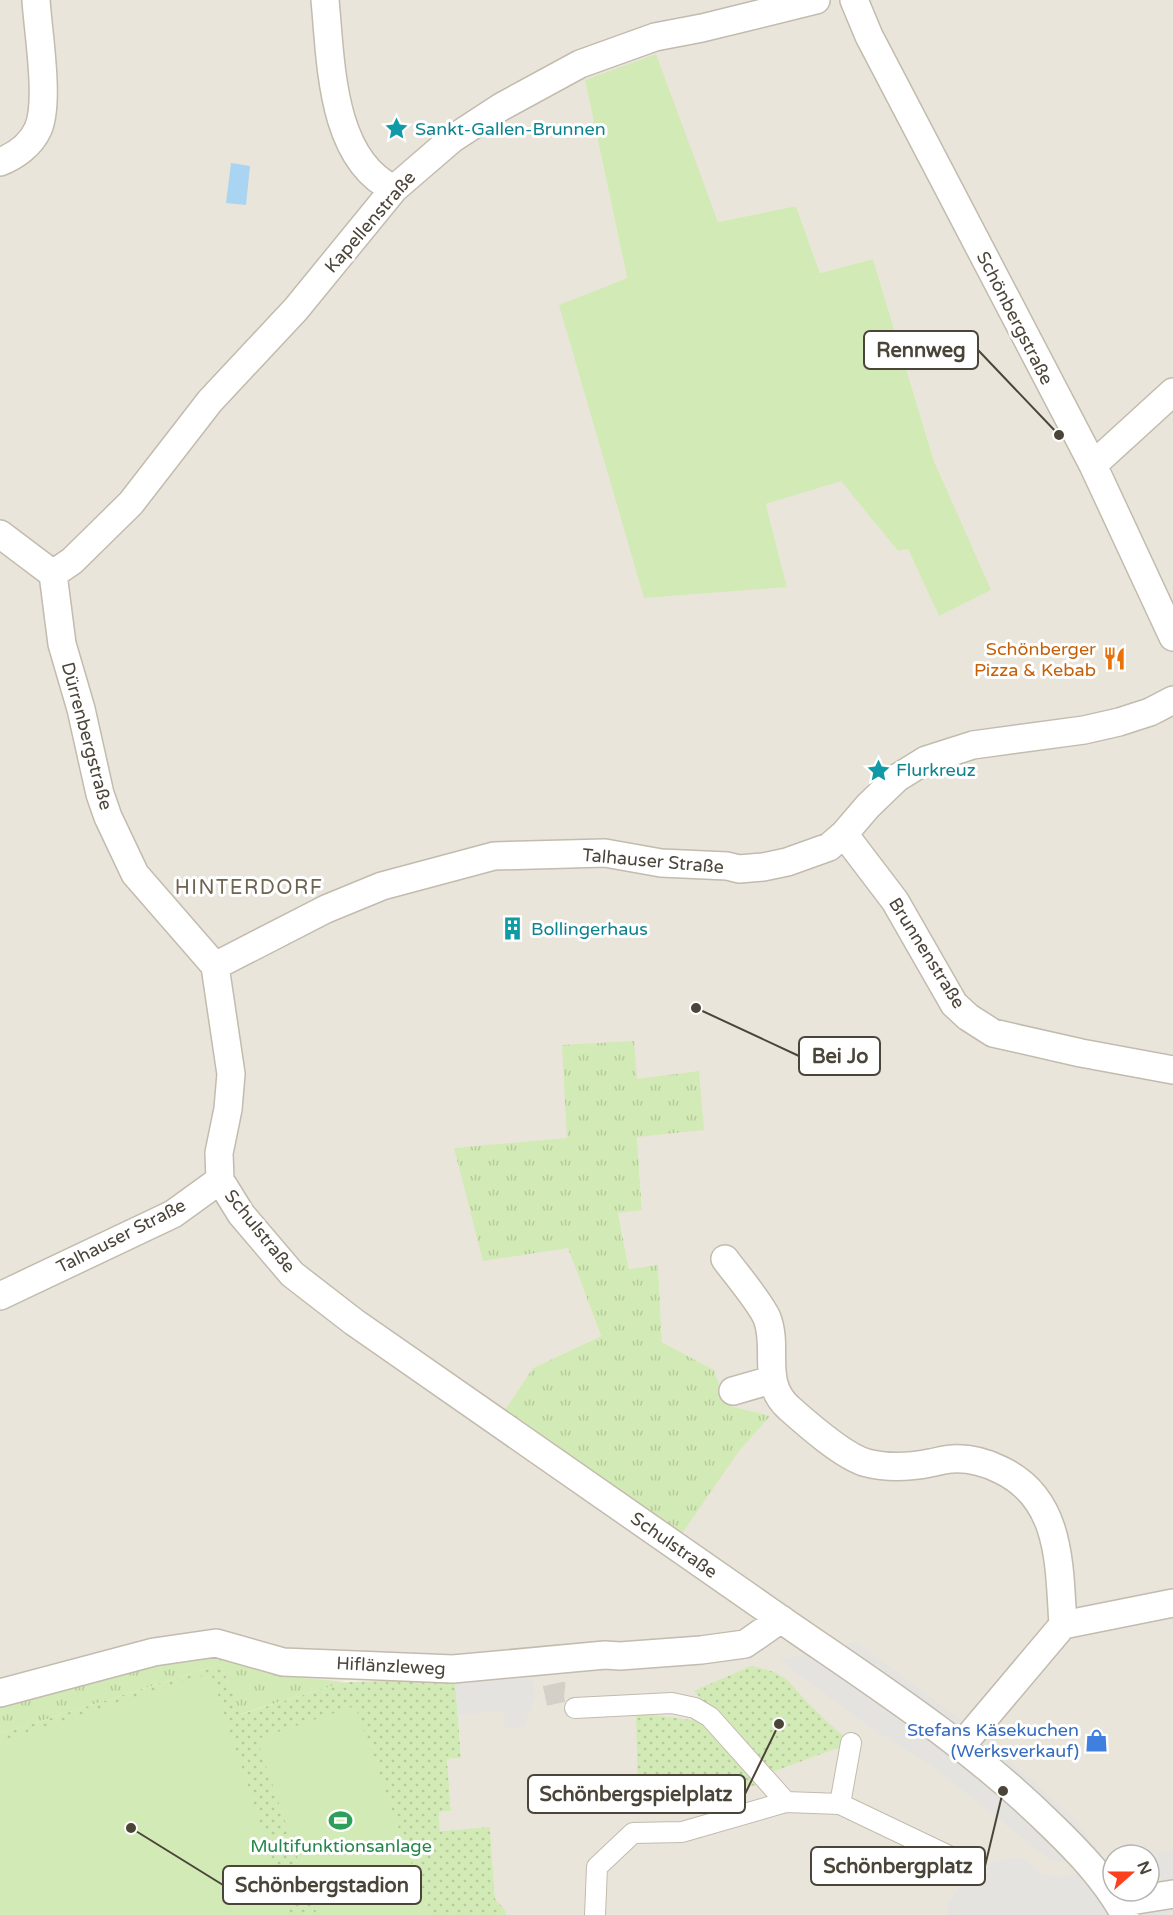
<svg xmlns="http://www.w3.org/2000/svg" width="1173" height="1915" viewBox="0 0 1173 1915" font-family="'Varela Round',sans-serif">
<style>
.residential{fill:#eae5da;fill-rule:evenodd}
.grass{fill:url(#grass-tufts)}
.park{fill:url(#park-dots)}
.garden{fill:#d2eab5}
.parking{fill:#e5e3e0}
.water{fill:#a9d4f2}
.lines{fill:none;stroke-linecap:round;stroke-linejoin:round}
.pedestrian-tunnel{stroke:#d4d0c8;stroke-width:20;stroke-dasharray:20 10;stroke-linecap:butt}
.pedestrian-casing{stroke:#c2bbae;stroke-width:22}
.minor-casing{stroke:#c2bbae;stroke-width:30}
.pedestrian{stroke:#fff;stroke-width:20}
.minor{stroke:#fff;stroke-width:27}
.labels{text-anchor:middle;stroke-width:6;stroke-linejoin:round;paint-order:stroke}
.culture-label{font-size:18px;fill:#0d838f;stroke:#fff;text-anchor:start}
.street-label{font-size:18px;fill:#4b4439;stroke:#fff}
.food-label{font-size:18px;fill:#c56008;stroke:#fff;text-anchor:end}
.shop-label{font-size:18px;fill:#366cbe;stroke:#fff;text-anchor:end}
.leisure-label{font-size:18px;fill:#27864d;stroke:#fff}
.neighbourhood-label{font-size:20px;letter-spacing:1.5px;fill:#6e6250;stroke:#fff}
.leader{fill:none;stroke:#4b4439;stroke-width:2}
.callout-dot{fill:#4b4439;stroke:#fff;stroke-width:2}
.callout{fill:#fff;stroke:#4b4439;stroke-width:2}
.callout-label{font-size:20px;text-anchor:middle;font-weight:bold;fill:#4b4439}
</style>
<defs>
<pattern id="grass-tufts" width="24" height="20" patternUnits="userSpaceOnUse" patternTransform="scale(1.5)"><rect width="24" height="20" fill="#d2eab5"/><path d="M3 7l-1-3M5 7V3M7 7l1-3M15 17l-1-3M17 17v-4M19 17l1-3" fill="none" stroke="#b6ca9c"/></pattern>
<pattern id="park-dots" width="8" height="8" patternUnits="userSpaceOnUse" patternTransform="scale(1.5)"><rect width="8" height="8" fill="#d2eab5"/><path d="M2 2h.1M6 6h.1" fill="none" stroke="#b6ca9c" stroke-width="1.8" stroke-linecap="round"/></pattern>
</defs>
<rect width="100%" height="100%" fill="#f6f3ec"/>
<path class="residential" d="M0,0h1173v1915h-667l-2,-5 -9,-11 -5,-72 -50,4 -1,-19 12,-1 -4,-52 14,-1 -6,-79 -134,2 -41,-5 -52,-17 -228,46zM585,80l133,142 78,-16 24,67 53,-14 61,202 56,129 -51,25 -31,-66 -10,2 -57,-71 -75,24 21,83 -227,-282 67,-27zM637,1137l5,72 -24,4 11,56 29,-3 4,76 52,28 13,35 42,11 -30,35 -206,-83 68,-32 -33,-89 -113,-99 113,-9zM1113,1855h36v36h-36z"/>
<path class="grass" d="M634,1041l3,38 62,-8 5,59 -67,7 5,73 -24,3 11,56 29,-4 4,77 52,28 13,35 43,11 -31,35 -65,94 -177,-123 36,-54 68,-32 -33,-88 -85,13 -29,-113 113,-10 -5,-93z
M201,1655l27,4 52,17 66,6 -106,32 -19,-50 -221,70v-29z"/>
<path class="park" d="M221,1664l20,50 105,-32 109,-3 6,79 -14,1 4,52 -12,1 1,19 50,-4 5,72 10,11 1,5h-506v-181z
M751,1666c40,8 35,15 61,41 13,13 26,24 39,36l-79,29 -78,-81z
M636,1713l63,8 26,18 33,46 -63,9 -57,3z"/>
<path class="garden" d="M656,54l62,168 78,-16 24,67 53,-14 61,202 57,129 -52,26 -31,-67 -10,2 -57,-70 -75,23 21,83 -143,11 -85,-293 68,-27 -42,-198z
M211,1673l79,242h-290v-174z
M355,1706l70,195 5,14h-113l-60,-176z"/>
<path class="parking" d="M856,1642l119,88 96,85 42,54v22h36v-7l13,-4 -6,-27 17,-3v61l-7,4h-219l1,-13 26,-34 37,-11 15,2 16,15 16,3 21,-4 -7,-12 -20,1 -119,-95 -66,-42 -88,-65z
M528,1663l8,33 -12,31 -19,1 -2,-17 -45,4 -3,-36z"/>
<path class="water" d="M231,163l19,3 -4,39 -20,-2z"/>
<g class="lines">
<path class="pedestrian-tunnel" d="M545,1696l18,-4 11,1"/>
<defs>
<path id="pedestrian" d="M575,1708l97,-5 23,5 15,9 76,85
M840,1804l134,64
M595,1915l2,-48 36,-34 49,-1 104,-30 54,2 11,-61"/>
<path id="minor" d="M325,0c6,60 5,159 69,189
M854,0l15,36 224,429 80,172
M0,162c15,-6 31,-17 38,-33 12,-27 0,-97 -2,-129
M1093,465l80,-73
M0,534l53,40 9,70 19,65 19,85 8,23 27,57 80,92
M53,574l19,-13 59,-58 79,-102 86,-92 98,-120 58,-50 49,-32 79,-43 75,-27 47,-9 114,-28
M844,834l51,67 59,103 14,13 25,16 88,20 92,17
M215,966l16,108 -3,35 -9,44 1,27 21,34 51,60 62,48c138,96 276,192 415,289 96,67 197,130 281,213 29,28 56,56 75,91
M215,966l111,-57 56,-23 112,-30 111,-3 56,10 66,3 12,3 24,-2 24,-5 42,-15 15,-13 24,-28 29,-28 29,-18 47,-15 111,-15 35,-8 31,-10 23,-12
M725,1259c11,15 35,43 42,59 12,31 -7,64 22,90 18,16 55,49 78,55 20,5 43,4 63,0 7,-1 15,-4 22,-4 17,-1 33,3 49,11 61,29 58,96 62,155
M0,1296l173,-82 47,-34
M733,1391l38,-11
M0,1693l154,-41 62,-9 67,19 170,7 152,-14 15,1 81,-6 44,-6 36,-25
M961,1746l102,-121 110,-22
M1118,1903l55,-9"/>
</defs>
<use href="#pedestrian" class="pedestrian-casing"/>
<use href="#minor" class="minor-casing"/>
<use href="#pedestrian" class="pedestrian"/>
<use href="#minor" class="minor"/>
</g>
<defs>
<symbol id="sight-bare" viewBox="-9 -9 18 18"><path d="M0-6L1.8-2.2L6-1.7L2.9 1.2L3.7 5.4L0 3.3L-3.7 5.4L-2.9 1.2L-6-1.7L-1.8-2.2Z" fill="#0f9aa8" stroke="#fff" stroke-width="2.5" paint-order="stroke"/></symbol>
<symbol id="restaurant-bare" viewBox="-9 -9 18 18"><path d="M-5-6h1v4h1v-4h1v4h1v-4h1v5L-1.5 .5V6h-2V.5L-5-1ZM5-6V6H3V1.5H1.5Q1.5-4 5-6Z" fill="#e8710a" stroke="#fff" stroke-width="2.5" paint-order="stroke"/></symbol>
<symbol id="building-bare" viewBox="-9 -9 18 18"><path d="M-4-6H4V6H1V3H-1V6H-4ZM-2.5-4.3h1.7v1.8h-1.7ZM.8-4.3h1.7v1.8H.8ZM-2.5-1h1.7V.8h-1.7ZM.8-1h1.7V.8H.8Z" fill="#0f9aa8" stroke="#fff" stroke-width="2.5" paint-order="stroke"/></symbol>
<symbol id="shop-bare" viewBox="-9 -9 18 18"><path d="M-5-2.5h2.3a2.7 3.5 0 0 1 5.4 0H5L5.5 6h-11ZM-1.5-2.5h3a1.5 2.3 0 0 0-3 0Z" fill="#3f7fe0" stroke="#fff" stroke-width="2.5" paint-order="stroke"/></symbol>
<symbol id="stadium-bare" viewBox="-9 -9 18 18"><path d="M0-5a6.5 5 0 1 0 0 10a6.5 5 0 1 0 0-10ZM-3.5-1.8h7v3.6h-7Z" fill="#2e9e5b" stroke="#fff" stroke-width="2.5" paint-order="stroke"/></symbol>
</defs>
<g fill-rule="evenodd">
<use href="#sight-bare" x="380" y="112" width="33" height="33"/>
<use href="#restaurant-bare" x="1098" y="642" width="33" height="33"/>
<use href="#sight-bare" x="862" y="754" width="33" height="33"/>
<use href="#building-bare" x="496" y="912" width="33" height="33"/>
<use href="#shop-bare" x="1080" y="1724" width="33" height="33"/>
<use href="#stadium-bare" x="324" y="1804" width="33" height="33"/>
</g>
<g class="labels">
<g class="culture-label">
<text x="415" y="135">Sankt-Gallen-Brunnen</text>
<text x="896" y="776">Flurkreuz</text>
<text x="531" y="935">Bollingerhaus</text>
</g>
<g class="street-label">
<text transform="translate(370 222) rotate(-49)" y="6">Kapellenstraße</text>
<text transform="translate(1015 318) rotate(63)" y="6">Schönbergstraße</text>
<text transform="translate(87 736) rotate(75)" y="6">Dürrenbergstraße</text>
<text transform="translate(653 861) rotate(5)" y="6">Talhauser Straße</text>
<text transform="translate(927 953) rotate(58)" y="6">Brunnenstraße</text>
<text transform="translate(260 1231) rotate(51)" y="6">Schulstraße</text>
<text transform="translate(121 1236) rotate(-27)" y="6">Talhauser Straße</text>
<text transform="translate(674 1545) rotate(35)" y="6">Schulstraße</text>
<text transform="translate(391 1666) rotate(3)" y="6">Hiflänzleweg</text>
</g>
<g class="food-label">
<text x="1096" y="655">Schönberger<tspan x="1096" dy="21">Pizza &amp; Kebab</tspan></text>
</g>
<g class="shop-label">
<text x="1079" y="1736">Stefans Käsekuchen<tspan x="1079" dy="21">(Werksverkauf)</tspan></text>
</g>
<g class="leisure-label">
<text x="341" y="1852">Multifunktionsanlage</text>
</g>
<g class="neighbourhood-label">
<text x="249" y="894">HINTERDORF</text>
</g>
</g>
<path class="leader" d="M1059 435L978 350M696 1008L799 1056M779 1724L745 1794M1003 1791L985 1866M131 1828L223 1885"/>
<g class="callout-dot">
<circle cx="1059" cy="435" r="6"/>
<circle cx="696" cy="1008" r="6"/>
<circle cx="779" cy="1724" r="6"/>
<circle cx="1003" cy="1791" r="6"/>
<circle cx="131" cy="1828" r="6"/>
</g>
<g class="callout">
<rect x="864" y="331" width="114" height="38" rx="6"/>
<rect x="799" y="1037" width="81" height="38" rx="6"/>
<rect x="528" y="1775" width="217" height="38" rx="6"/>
<rect x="811" y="1847" width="174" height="38" rx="6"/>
<rect x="223" y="1866" width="198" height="38" rx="6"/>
</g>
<g class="callout-label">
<text x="921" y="357">Rennweg</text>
<text x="840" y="1063">Bei Jo</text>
<text x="636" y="1801">Schönbergspielplatz</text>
<text x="898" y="1873">Schönbergplatz</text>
<text x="322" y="1892">Schönbergstadion</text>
</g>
<g transform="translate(1131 1873) rotate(69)"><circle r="28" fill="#ffffff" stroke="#b7b4b0" stroke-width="1.5"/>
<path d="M0-4.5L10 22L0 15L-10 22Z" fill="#fc3f1d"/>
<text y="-9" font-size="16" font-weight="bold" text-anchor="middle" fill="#4b4439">N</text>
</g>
</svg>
